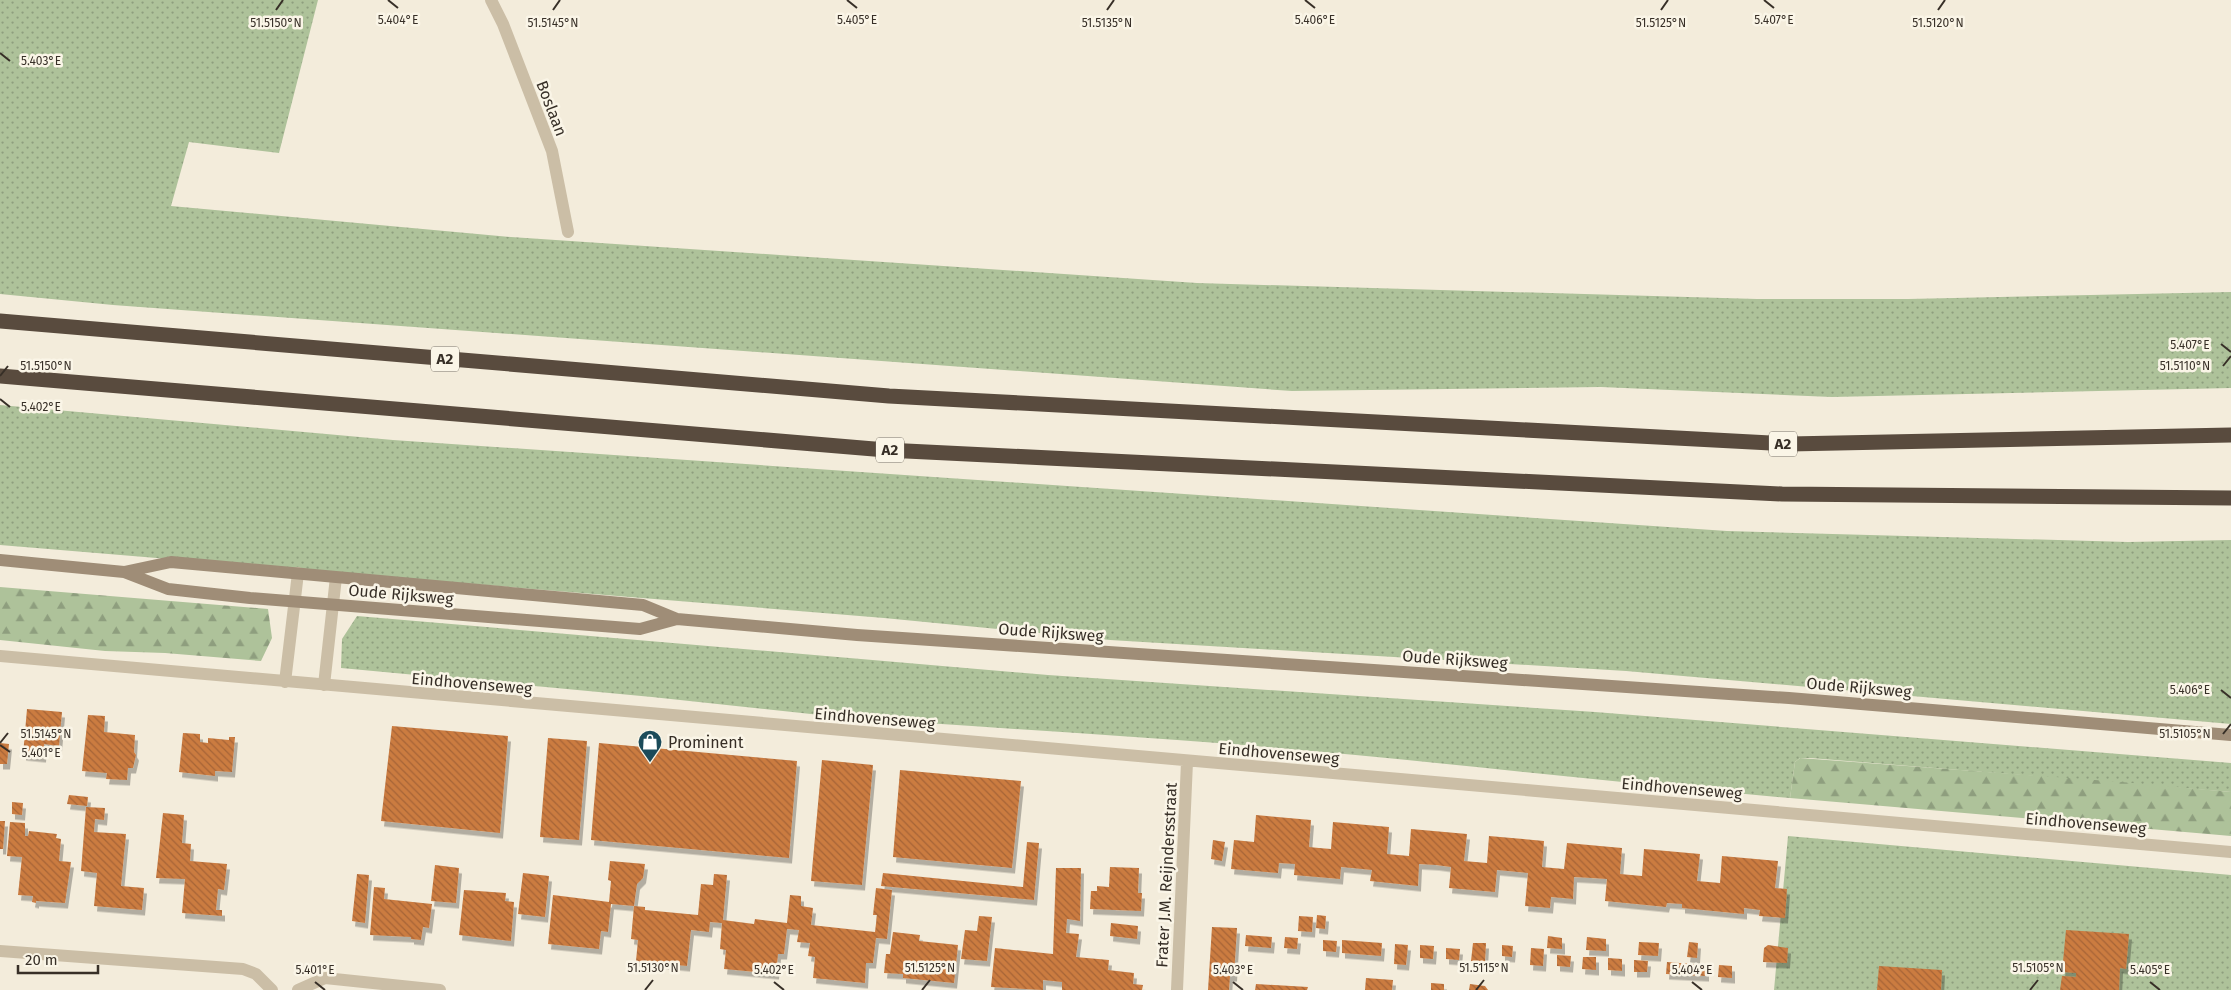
<svg xmlns="http://www.w3.org/2000/svg" width="2231" height="990" viewBox="0 0 2231 990" font-family="'Fira Sans',sans-serif">
<style>
.green{fill:url(#green-dots)}
.forest{fill:url(#forest-firs)}
.building{fill:url(#building-back-hatch);filter:url(#shadow)}
.lines{fill:none;stroke-linecap:round;stroke-linejoin:round}
.street{stroke:#cbbea6;stroke-width:12}
.secondary{stroke:#9f8d77;stroke-width:12}
.highway{stroke:#594b3e;stroke-width:15}
.ticks{fill:none;stroke:#372f27;stroke-width:2}
.labels{text-anchor:middle;stroke-width:5;stroke-linejoin:round;paint-order:stroke}
.shield{fill:#faf5e7;stroke:#726a61;stroke-width:1}
.shield-label{font-size:15px;font-weight:bold;fill:#372f27}
.street-label{font-size:16px;fill:#372f27;stroke:#faf5e7}
.poi-label{font-size:16px;fill:#372f27;stroke:#faf5e7;text-anchor:start}
.ticks-label{font-size:12px;text-anchor:middle;fill:#372f27;stroke:#faf5e7;stroke-width:5;stroke-linejoin:round;paint-order:stroke}
</style>
<defs>
<pattern id="green-dots" width="8" height="8" patternUnits="userSpaceOnUse" patternTransform="scale(1.25)"><rect width="8" height="8" fill="#aec29a"/><path d="M2 2h.1M6 6h.1" fill="none" stroke="#8e9e7e" stroke-width="1.8" stroke-linecap="round"/></pattern>
<pattern id="forest-firs" width="22" height="20" patternUnits="userSpaceOnUse" patternTransform="scale(1.25)"><rect width="22" height="20" fill="#aec29a"/><path d="M5 1l3.5 6h-7zM16 11l3.5 6h-7z" fill="#8e9e7e"/></pattern>
<pattern id="building-back-hatch" width="6" height="6" patternUnits="userSpaceOnUse" patternTransform="scale(1.25)"><rect width="6" height="6" fill="#cb7b41"/><path d="M-1 5l2 2M0 0l6 6M5-1l2 2" fill="none" stroke="#a66536"/></pattern>
<filter id="shadow"><feDropShadow dx="3" dy="5.5" stdDeviation="0" flood-color="#0004"/></filter>
</defs>
<rect width="100%" height="100%" fill="#f3ecdb"/>
<path class="green" d="M0,0h318l-39,153 -90,-11 -18,64 340,31 686,46 560,16h151l323,-7v96l-399,9 -231,-10 -309,4 -1179,-86 -113,-11z
M0,405l393,35 1334,91 401,11 103,-2v184l-605,-53 -516,-31 -226,-22 -884,-73z
M357,616l691,59 547,37 636,51v29l-421,-34h-10l-5,4 -5,36c-186,-16 -372,-39 -559,-54 -102,-8 -203,-14 -305,-21h-31l-243,-26 -311,-29 1,-29z
M1788,836l443,39v115h-457z"/>
<path class="forest" d="M0,587l268,22 4,29 -11,23 -96,-8 -60,-2 -105,-11z
M1800,758l321,24 110,10v44l-441,-38 5,-36z"/>
<path class="building" d="M27,709l35,3 -3,34 -15,-2 -1,13 -20,-2z
M88,715l17,1 -1,16 31,3 -1,17 2,3 -3,13h-5l-1,12 -21,-1 1,-6 -25,-2z
M392,726l116,10 -8,97 -119,-12z
M183,733l17,1v8l8,1v-5l21,2v-3h6l-3,35 -17,-1v5l-36,-4z
M548,738l39,3 -8,99 -39,-3z
M0,743l9,1 -2,20h-7z
M599,743l198,18 -8,97 -198,-18z
M822,760l51,5 -11,120 -51,-4z
M900,770l121,11 -9,87 -119,-11z
M69,795l19,2 -1,9 -20,-2z
M12,802l11,1 -1,12 -10,-1z
M86,807l19,1 -1,12 -9,-1 -1,13 32,2 -5,52 23,2 -2,22 -48,-4 3,-33 -16,-2z
M163,813l21,2 -2,28 9,1 -1,17 37,3 -3,26 -6,-1 -2,21h6v6l-40,-3 3,-34 -29,-1z
M1256,815l55,5 -2,27 10,1 12,1 2,-27 56,5 -2,27 22,2 2,-27 56,5 -3,27 23,2 2,-27 55,5 -2,26 22,2 3,-26 55,5 -2,26 22,2 2,-27 56,5 -3,27 23,2 2,-27 56,5 -3,27 12,1 -2,29 -26,-2 1,-6 -16,-2v6l-62,-6v-4l-15,-1 -1,4 -61,-6 2,-22 -15,-1 -18,-1 -1,22 -22,-2 -1,11 -25,-2 3,-33 -31,-3 -2,22 -46,-4 2,-21 -15,-2 -17,-1 -1,22 -48,-5 2,-11 -31,-3 -1,12 -46,-4 1,-11 -16,-1 -1,10 -47,-4 3,-29 20,2z
M0,821h5l-2,28h-3z
M10,822l15,1v13h3l1,-5 28,3 -1,4 5,1 -2,22 12,1 -6,41 -29,-2v2l-4,-1 1,-6 -15,-1 4,-38 -15,-1z
M1213,840l12,2 -3,19 -11,-2z
M1027,842l12,1 -5,57 -153,-14 2,-13 140,14z
M610,861l35,3 -2,14 -6,6 -3,22 11,1v3l53,5 3,-31 12,1 1,-11 13,1 -4,45 31,4 1,-5 32,4 3,-28 11,1v10l12,2 -2,17 64,7 2,-17h-4l3,-27 16,2 -5,49 -11,-1 -3,25h-7l-1,20 -52,-5 2,-21 -7,-1 2,-13 -13,-1 2,-12 -12,-1 -3,25h-6l-2,20 -52,-5 2,-19 -6,-1 2,-26 -12,-1 -1,10 -18,-2 -4,36 -51,-5 2,-21 -7,-1 3,-33 -23,-2 -3,28 -7,-1 -2,18 -51,-5 5,-49 56,7 2,-21 -3,-1z
M435,865l24,3 -3,35 -25,-2z
M1110,867l29,1 -1,25h4l-1,18 -51,-2 1,-18h6v-5l12,1z
M1056,868h25l-1,53 -13,-2 -1,14 13,1 -3,23 33,3 -1,10 26,3 -1,11 10,1 -1,5h-80v-8l-19,-2v10l-52,-3 4,-39 58,6z
M523,873l26,3 -4,41 -27,-3z
M357,874l12,1 -4,48 -13,-2z
M374,887l11,1 -1,11 48,5 -3,24 -6,-1 -2,13 -10,-1v-2l-41,-2z
M464,890l42,3 -1,8 9,1 -3,39 -52,-6z
M1317,915l9,1 -1,13 -9,-1z
M979,916l13,1 -5,44 -26,-2 4,-29 12,1z
M1299,916l14,1 -1,15 -14,-1z
M1111,923l27,3 -1,13 -27,-3z
M1212,927l25,1 -3,48h-4l-1,14h-21z
M2066,930l63,4 -3,35 -6,-1 -1,22h-59l2,-14 14,1v-4l-14,-1z
M893,932l27,3 -1,6 39,4 -4,38 -51,-5v-4l-19,-1 2,-19h4z
M1246,935l26,2 -1,11 -26,-2z
M1548,936l14,2v11l-15,-1z
M1285,937l13,1 -1,11 -13,-1z
M1587,937l19,2v12l-20,-1z
M1323,940l14,1 -1,11 -13,-1z
M1342,940l40,3 -1,13 -39,-3z
M1639,942l20,1 -1,13 -20,-1z
M1689,942l9,1 -1,15 -10,-1z
M1473,943h13l-1,19 -14,-1z
M1395,944l13,1 -2,20 -12,-1z
M1420,945l14,1 -1,13 -13,-1z
M1502,945l11,1 -1,11 -10,-1z
M1768,945l20,3 -1,15 -24,-1 1,-14z
M1446,948l14,1 -1,11 -13,-1z
M1531,948l13,1 -1,17 -13,-1z
M1557,955l14,1 -1,11 -13,-1z
M1583,957h13v13l-14,-1z
M1608,958l14,1v12l-14,-1z
M1634,960l14,1 -1,11h-13z
M1667,962l39,3v11l-40,-2z
M1719,965l13,1v12l-14,-1z
M1879,966l63,4 -1,20h-64z
M1366,978l27,2 -1,10h-27z
M1431,983l13,1v6h-13z
M1256,984l52,3 -1,3h-52z
M1470,984l15,2 3,4h-19z"/>
<g class="lines">
<path class="street" d="M491,0l12,24 49,127 16,81
M0,656l2231,196
M285,682l13,-109
M324,685l12,-108
M0,951l243,18 13,5 16,16
M298,990l27,-12 115,12
M1177,990l10,-228"/>
<path class="secondary" d="M0,560l124,12 44,17 82,9 390,31 37,-10
M124,572l47,-10 472,43 34,14 180,16 932,63 442,37"/>
<path class="highway" d="M0,321l889,75 900,48 442,-9
M0,376l886,74 896,44 449,4"/>
</g>
<path class="ticks" d="M388,0l10,8M847,0l10,8M1305,0l10,8M1764,0l10,8M276,10l7,-10M553,10l7,-10M1107,10l7,-10M1661,10l7,-10M1938,10l7,-10M0,53l10,8M2221,344l10,8M2223,366l8,-10M0,376l8,-10M0,399l10,8M2221,690l10,8M2223,734l8,-10M0,743l8,-10M0,745l10,7M315,982l10,8M774,982l10,8M1233,982l10,8M1692,982l10,8M2150,982l10,8M645,990l8,-10M922,990l8,-10M1476,990l8,-10M2030,990l8,-10"/>
<defs>
<symbol id="shop-pin" viewBox="-11 -11 22 30"><path d="M0 17L-7.5 6A9.5 9.5 0 1 1 7.5 6Z" fill="#1b4b5a" stroke="#faf5e7"/><path d="M-5-2.5h2.3a2.7 3.5 0 0 1 5.4 0H5L5.5 6h-11ZM-1.5-2.5h3a1.5 2.3 0 0 0-3 0Z" fill="#fff"/></symbol>
</defs>
<g fill-rule="evenodd">
<use href="#shop-pin" x="636" y="728" width="28" height="38"/>
</g>
<g class="labels">
<g class="shield">
<rect x="431" y="346.5" width="28" height="25" rx="4"/>
<rect x="1769" y="431.5" width="28" height="25" rx="4"/>
<rect x="876" y="437.5" width="28" height="25" rx="4"/>
</g>
<g class="shield-label">
<text x="445" y="364">A2</text>
<text x="1783" y="449">A2</text>
<text x="890" y="455">A2</text>
</g>
<g class="street-label">
<text transform="translate(552 108) rotate(69)" y="6">Boslaan</text>
<text transform="translate(401 594) rotate(5)" y="6">Oude Rijksweg</text>
<text transform="translate(1051 632) rotate(4)" y="6">Oude Rijksweg</text>
<text transform="translate(1455 659) rotate(4)" y="6">Oude Rijksweg</text>
<text transform="translate(472 683) rotate(5)" y="6">Eindhovenseweg</text>
<text transform="translate(1859 687) rotate(5)" y="6">Oude Rijksweg</text>
<text transform="translate(875 718) rotate(5)" y="6">Eindhovenseweg</text>
<text transform="translate(1279 753) rotate(5)" y="6">Eindhovenseweg</text>
<text transform="translate(1682 788) rotate(5)" y="6">Eindhovenseweg</text>
<text transform="translate(2086 823) rotate(5)" y="6">Eindhovenseweg</text>
<text transform="translate(1166 875) rotate(-87)" y="6">Frater J.M. Reijndersstraat</text>
</g>
<g class="poi-label">
<text x="668" y="748">Prominent</text>
</g>
</g>
<g class="ticks-label">
<text x="398" y="24">5.404°E</text>
<text x="857" y="24">5.405°E</text>
<text x="1315" y="24">5.406°E</text>
<text x="1774" y="24">5.407°E</text>
<text x="276" y="27">51.5150°N</text>
<text x="553" y="27">51.5145°N</text>
<text x="1107" y="27">51.5135°N</text>
<text x="1661" y="27">51.5125°N</text>
<text x="1938" y="27">51.5120°N</text>
<text x="41" y="65">5.403°E</text>
<text x="2190" y="349">5.407°E</text>
<text x="46" y="370">51.5150°N</text>
<text x="2185" y="370">51.5110°N</text>
<text x="41" y="411">5.402°E</text>
<text x="2190" y="694">5.406°E</text>
<text x="46" y="738">51.5145°N</text>
<text x="2185" y="738">51.5105°N</text>
<text x="41" y="757">5.401°E</text>
<text x="653" y="972">51.5130°N</text>
<text x="930" y="972">51.5125°N</text>
<text x="1484" y="972">51.5115°N</text>
<text x="2038" y="972">51.5105°N</text>
<text x="315" y="974">5.401°E</text>
<text x="774" y="974">5.402°E</text>
<text x="1233" y="974">5.403°E</text>
<text x="1692" y="974">5.404°E</text>
<text x="2150" y="974">5.405°E</text>
</g>
<path d="M18 965v8h80v-8" fill="none" stroke="#372f27" stroke-width="2.5"/>
<text x="25" y="965" font-size="15" fill="#372f27" stroke="#faf5e7" stroke-width="4" paint-order="stroke">20 m</text>
</svg>
